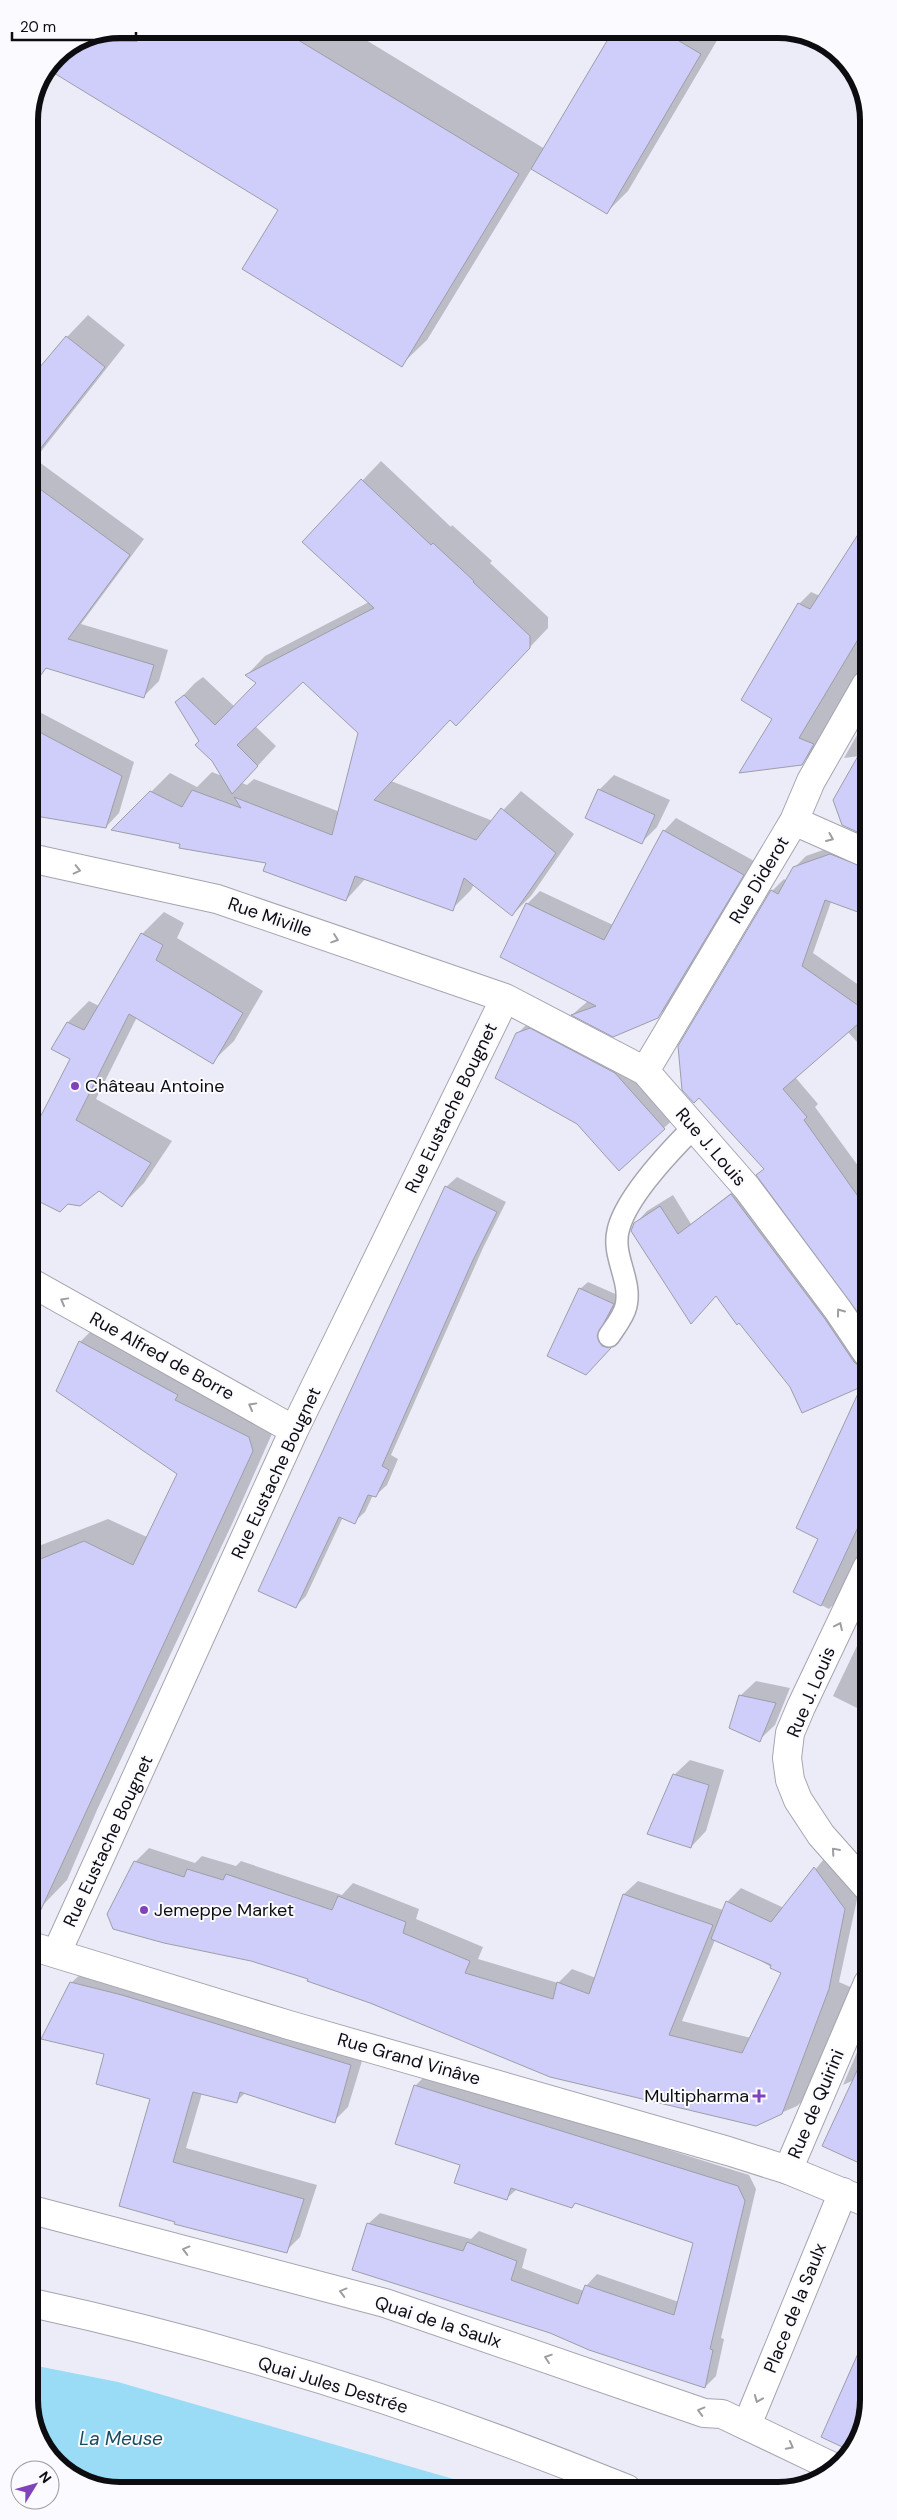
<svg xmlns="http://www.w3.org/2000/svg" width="897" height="2520" viewBox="0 0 897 2520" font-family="'DM Sans',sans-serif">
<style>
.water{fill:#9adcf5}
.shadow{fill:#0003;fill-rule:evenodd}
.building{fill:#cfcefa;stroke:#9e9da8}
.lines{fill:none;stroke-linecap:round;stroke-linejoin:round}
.lane-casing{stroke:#a5a5b0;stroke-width:24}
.street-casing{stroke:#a5a5b0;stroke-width:30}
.secondary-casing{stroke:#a5a5b0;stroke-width:30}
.lane{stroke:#fff;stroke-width:21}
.street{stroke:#fff;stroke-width:28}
.secondary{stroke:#fff;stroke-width:28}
.rail-casing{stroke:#6b6b73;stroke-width:5.5}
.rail{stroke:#fafaff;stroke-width:4;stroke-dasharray:11;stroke-linecap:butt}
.oneway{stroke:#9e9ea0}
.poi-dot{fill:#8043b9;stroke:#fafaff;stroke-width:2}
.labels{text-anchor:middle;stroke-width:4;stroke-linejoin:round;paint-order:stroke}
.street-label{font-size:18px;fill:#0d0d11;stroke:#fafaff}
.poi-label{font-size:18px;fill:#0d0d11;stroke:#fafaff;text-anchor:start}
.water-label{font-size:19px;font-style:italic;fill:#164d5f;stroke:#fafaff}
.rim{fill:none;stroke:#0d0d11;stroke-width:6}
</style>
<rect width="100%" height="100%" fill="#ececf8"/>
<path class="water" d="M32,2365l86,17 349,101 15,6 -369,2 -49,-19 -32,-48z"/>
<path class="shadow" d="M120,29h228l197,120 71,-120h100l6,3 -94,159 -21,21 -75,-44 -105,172 -26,25 -121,-156 -231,-140 7,-14 29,-19z
M88,315l37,30 -90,114 109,80 -63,85 87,26 -9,31 -15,15 -94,-27 -20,-12 -1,-275 38,-45z
M381,461l70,66 1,-2 40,36 -2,2 58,54v11l-73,77 -25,13 -59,63 102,40 28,-30 53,43 -43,62 -19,19 -38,-31 -3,6 -19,19 -86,-31 -20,22 -78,-38 -154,-33 56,-56 27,14 15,-15 10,4 -45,-74 18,-19 8,-6 32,30 23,-24 -11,-8 18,-19 104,-54 -65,-60zM303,680l57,52 -20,80 -86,-33 -7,6 -5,-2 34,-37 -21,-20z
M866,526v142l-5,2 -47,81 -12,12 -28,-45 25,-114 12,-12 9,4z
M30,707l104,55 -15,51 -13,14 -76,-13z
M866,719v116l-23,-11 17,-68 -16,2z
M614,775l56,25 -13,27 -15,15 -43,-52z
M676,818l80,44 -85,141 -13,14 -45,18 -40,-21 15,-13 -61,-97 13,-13 73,34 51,-94z
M843,843l23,9v62l-35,-12 -18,51 47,33 6,-4v70l-18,-20 -53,45 23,27 -3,3 52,71v146l-109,-149 7,-7 7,-277 12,-12 3,2 7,-13 12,-12z
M164,912l20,11 -7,15 86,53 -29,50 -22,21 -75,-45 -41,82 76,42 -28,42 -22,22 -23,-15 -69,5v-67l7,-1 35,-69 -4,-36 21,-21 10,5 43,-72z
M530,1021l97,40 50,55 -58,53 -41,-46 -61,-89z
M457,1177l49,25 -23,46 -92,207 7,4 -11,26 -11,10h-3l-8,17 -11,10 -11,-5 -37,79 -10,10 150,-419z
M744,1183l123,168v200l-3,1 -23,45 -12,12 -34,-17 24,-53 45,-154 -73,1 -74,-91 -82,-71 12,-13 26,-16 18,29z
M588,1282l32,14 -16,31 13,13 -23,25 -14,-76z
M103,1319l172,108 -43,97 -135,286 -30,70 -23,24 -13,-5v-350l77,-30 39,18 31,-63 -98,-132z
M867,1607v106l-34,-17 33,-69 -7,-3z
M756,1681l34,7 -15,37 -16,15 -19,-44z
M690,1760l34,10 -18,61 -15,16 -17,-72z
M149,1848l46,15 7,-7 34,10 5,-5 101,34 11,-12 66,26 -3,10 67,28 -5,12 80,24 14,-14 24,9 28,-84 14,-13 85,29 4,-8 14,-14 43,20 44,-54 30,41 -19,87 16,7 -43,103 -15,14 -41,18 -446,-146 -175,-116zM715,1940l30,12 37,21 -31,65 -69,-17z
M86,1969l279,82 -17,56 -14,14 -89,-28 -8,8 -35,-8 -16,55 131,37 -17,52 -14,14 -110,-28 -25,-124 -45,-45 -35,-71z
M868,2027v139l-14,-86 -11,5z
M427,2074l322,101 7,14 -35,149 3,1 -8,37 -11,11 -337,-163 12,-11 91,26 8,-8 48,18 -5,19 62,23 2,-5 11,-12 82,28 16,-60 -119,-40 -4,4 -55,-17 -11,10 -44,-35 -47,-78z
M868,2330v71l-17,50 -29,-15z"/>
<path class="building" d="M120,29h160l239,145 -117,193 -160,-98 36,-59 -229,-140 7,-15 29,-19z
M614,29h45l42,25 -94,160 -76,-45z
M66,336l39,31 -76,96v-83z
M361,479l70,66 2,-2 41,38 -1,1 57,54v12l-74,78 -6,-6 -76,80 102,40 25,-32 55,45 -44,63 -48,-38 -11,33 -98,-35 -9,25 -83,-30 3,-8 -87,-15 1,-4 -69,-14 39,-39 32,16 10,-17 49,18 -7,-11 98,38 26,-102 -55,-51 -66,63 21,21 -26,28 -20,-33 -17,-16 4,-4 -24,-39 9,-7 31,30 41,-42 -11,-8 129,-67 -72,-66z
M29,481l101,74 -62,84 86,26 -10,33 -98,-30 -16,22z
M866,522v104l-67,112 15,6 -12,21 -63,8 33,-54 -31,-19 57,-97 12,6z
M30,727l92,49 -16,52 -76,-13z
M866,742v94l-24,-11 -9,-25z
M598,789l57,26 -13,29 -57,-26z
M663,830l81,45 -86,143 -45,19 -42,-22 25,-9 -96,-49 26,-54 78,37z
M830,854l36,14v47l-41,-15 -23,66 64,45v6l-83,72 24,28 -3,3 63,89v116l-111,-150 8,-6 -65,-71 -5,5 -12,-13 -4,-44 93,-156 7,4 15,-27z
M141,933l22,12 -7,15 87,53 -30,51 -84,-50 -53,106 75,43 -29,44 -23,-16 -19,15 -12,-2 -8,8 -30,-15v-60l40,-78 -19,-10 16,-27 17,8z
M530,1028l85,45 50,56 -46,42 -42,-47 -82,-46 21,-45z
M445,1186l52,26 -24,48 -91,206 7,4 -13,27 -8,-2 -13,29 -16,-7 -43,91 -38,-17z
M731,1194l94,125 29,43 6,5 7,1v140l-46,98 -28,-14 25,-53 -22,-11 65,-141 -59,26 -12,-26 -51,-64 -2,2 -21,-29 -25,28 -60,-93 3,-8 26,-17 18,28z
M579,1288l35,16 -17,32 5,10 9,2 -25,27 -39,-19z
M79,1341l99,54 -3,5 74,37 4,14 -222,480v-368l53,-22 49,24 44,-91 -121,-83z
M739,1695l37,8 -16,39 -31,-14z
M673,1774l36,11 -18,63 -44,-14z
M134,1861l50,16 3,-8 36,11 3,-6 106,36 6,-14 68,26 -3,11 67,28 -5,12 88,26 4,-17 32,12 34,-100 90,31 -44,110 73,18 39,-80 -11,-5 1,-3 -60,-26 15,-38 45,21 43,-55 31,42 -16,80 -47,125 -26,12 -206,-49 -180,-74 -63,-22 1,-2 -57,-18 -87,-18 -51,-14 -6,-15z
M70,1982l52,13 229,70 -16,58 -95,-31 -3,11 -44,-11 -20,70 131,37 -17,54 -113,-29 1,-2 -56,-16 31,-107 -54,-15 8,-30 -63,-15z
M868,2047v120l-46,-21z
M414,2085l324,101 7,15 -35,148 3,1 -8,38 -116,-38 -39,-17 -198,-63 15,-47 96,28 4,-9 50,19 -6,19 67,24 7,-19 89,30 19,-72 -118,-40 -3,5 -61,-20 -4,12 -53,-17 6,-18 -65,-21z
M864,2340l4,2v59l-17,50 -30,-14z"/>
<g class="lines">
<defs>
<path id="lane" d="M609,1336c6,-9 15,-20 17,-30 6,-26 -14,-49 -8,-75 7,-33 52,-80 76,-104"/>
<path id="street" d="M794,821l72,32
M30,858l187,41 288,99 140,73 102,117 91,122 29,43
M645,1071l149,-250 17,-40 55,-96
M30,1282l264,148
M867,1568l-66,139 -11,26 -3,25 3,22 8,20 23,35 47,53
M57,1952l237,-522 211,-432
M788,2170l80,-187
M32,2210l353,93 319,110 18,1 111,53
M747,2425l96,-233"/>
<path id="secondary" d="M31,1946l258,79 439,126 60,19 80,33
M32,2303c203,44 403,108 595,186"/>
</defs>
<use href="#lane" class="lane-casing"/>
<use href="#street" class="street-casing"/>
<use href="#secondary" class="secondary-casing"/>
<use href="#lane" class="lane"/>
<use href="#street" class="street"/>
<use href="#secondary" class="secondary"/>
<defs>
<path id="rail" d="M822,45l42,49"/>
</defs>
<use href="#rail" class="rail-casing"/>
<use href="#rail" class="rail"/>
</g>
<defs><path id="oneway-chevron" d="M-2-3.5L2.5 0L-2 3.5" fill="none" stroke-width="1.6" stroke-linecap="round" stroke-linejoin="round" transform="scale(1.25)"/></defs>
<g class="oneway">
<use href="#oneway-chevron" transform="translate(830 838) rotate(23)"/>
<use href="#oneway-chevron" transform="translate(77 870) rotate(13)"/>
<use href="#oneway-chevron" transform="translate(335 939) rotate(19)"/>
<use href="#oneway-chevron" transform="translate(64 1301) rotate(-151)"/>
<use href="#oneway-chevron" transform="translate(840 1312) rotate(-126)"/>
<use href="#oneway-chevron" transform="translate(252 1406) rotate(-151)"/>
<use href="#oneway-chevron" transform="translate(839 1626) rotate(-65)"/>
<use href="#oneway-chevron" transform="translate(835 1851) rotate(-131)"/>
<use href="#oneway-chevron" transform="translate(186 2250) rotate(-165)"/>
<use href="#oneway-chevron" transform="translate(343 2292) rotate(-165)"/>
<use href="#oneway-chevron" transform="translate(548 2358) rotate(-161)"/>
<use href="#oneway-chevron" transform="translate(758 2399) rotate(112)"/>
<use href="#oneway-chevron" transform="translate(701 2411) rotate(-165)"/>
<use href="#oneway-chevron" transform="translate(790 2446) rotate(28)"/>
</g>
<g class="poi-dot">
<circle cx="75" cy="1086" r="5"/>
<circle cx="144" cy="1910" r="5"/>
<path d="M756.5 2088.5h5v5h5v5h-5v5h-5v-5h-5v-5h5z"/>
</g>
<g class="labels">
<g class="street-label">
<text transform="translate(759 880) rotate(-59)" y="6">Rue Diderot</text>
<text transform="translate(270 917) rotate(19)" y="6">Rue Miville</text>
<text transform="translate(451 1108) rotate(-64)" y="6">Rue Eustache Bougnet</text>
<text transform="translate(711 1147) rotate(49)" y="6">Rue J. Louis</text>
<text transform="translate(162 1356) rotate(29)" y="6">Rue Alfred de Borre</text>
<text transform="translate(276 1473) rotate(-65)" y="6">Rue Eustache Bougnet</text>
<text transform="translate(811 1692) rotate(-67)" y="6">Rue J. Louis</text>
<text transform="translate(108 1841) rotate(-65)" y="6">Rue Eustache Bougnet</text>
<text transform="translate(409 2059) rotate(16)" y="6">Rue Grand Vinâve</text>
<text transform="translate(816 2104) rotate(-67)" y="6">Rue de Quirini</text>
<text transform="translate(795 2308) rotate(-68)" y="6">Place de la Saulx</text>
<text transform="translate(438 2322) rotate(18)" y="6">Quai de la Saulx</text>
<text transform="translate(333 2385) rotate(17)" y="6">Quai Jules Destrée</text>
</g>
<g class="poi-label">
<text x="85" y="1092">Château Antoine</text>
<text x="154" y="1916">Jemeppe Market</text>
<text x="749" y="2102" text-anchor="end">Multipharma</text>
</g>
<g class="water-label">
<text x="121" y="2445">La Meuse</text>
</g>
</g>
<path d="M0 0H897V2520H0ZM120 38H778A82 82 0 0 1 860 120V2400A82 82 0 0 1 778 2482H120A82 82 0 0 1 38 2400V120A82 82 0 0 1 120 38Z" fill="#fafaff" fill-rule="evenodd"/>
<path class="rim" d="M120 38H778A82 82 0 0 1 860 120V2400A82 82 0 0 1 778 2482H120A82 82 0 0 1 38 2400V120A82 82 0 0 1 120 38Z"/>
<g transform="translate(35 2485) rotate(53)"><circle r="24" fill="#fafaff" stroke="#9b9ba0"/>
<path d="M0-4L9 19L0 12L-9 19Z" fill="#8043b9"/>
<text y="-8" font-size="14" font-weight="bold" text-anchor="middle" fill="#0d0d11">N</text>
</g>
<path d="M12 32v8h124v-8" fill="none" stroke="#0d0d11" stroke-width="2.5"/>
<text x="20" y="32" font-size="15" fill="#0d0d11" stroke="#fafaff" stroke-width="4" paint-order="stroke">20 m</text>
</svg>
